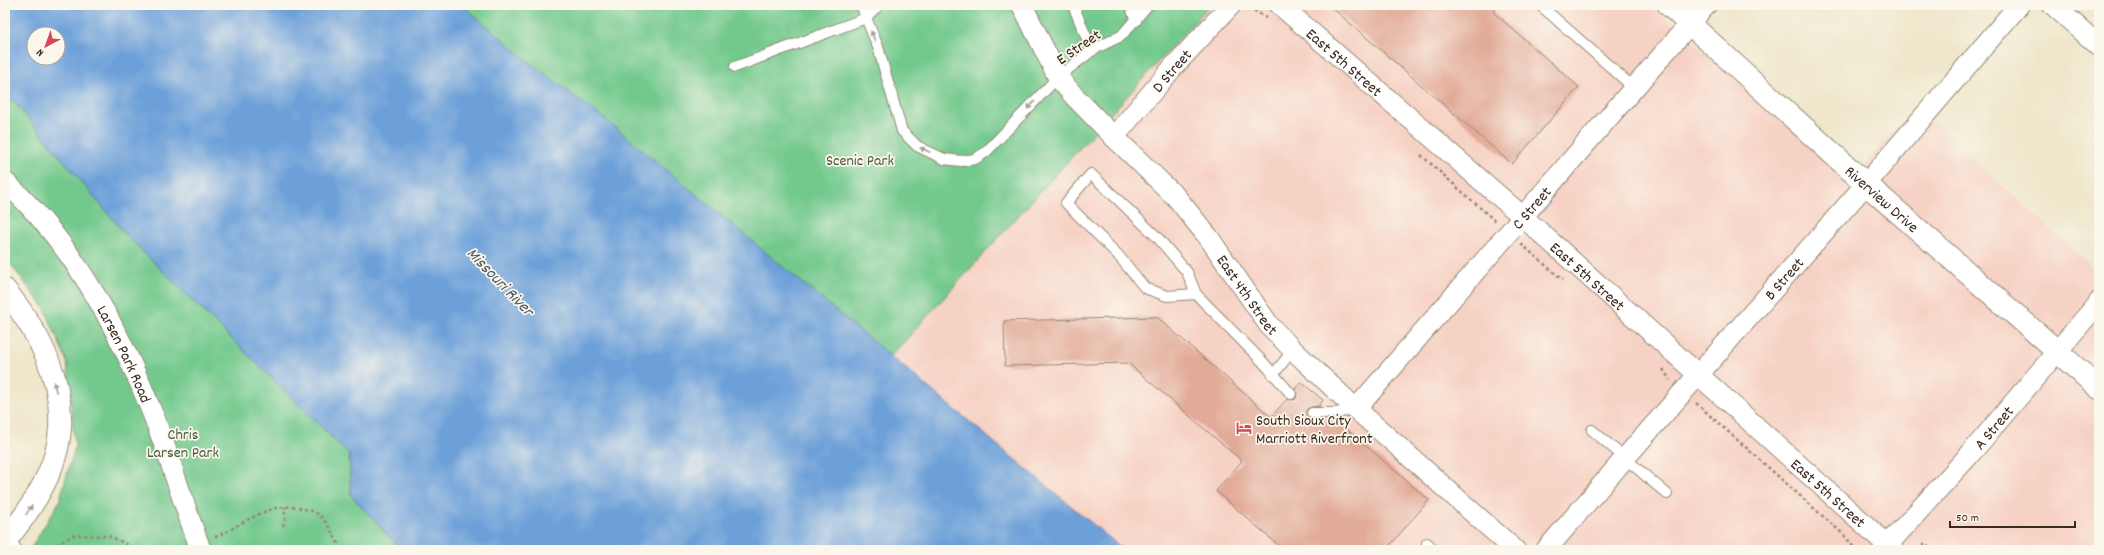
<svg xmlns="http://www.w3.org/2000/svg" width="2104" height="555" viewBox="0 0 2104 555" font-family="Dekko,sans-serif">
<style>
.built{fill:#f6d2c4}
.green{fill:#73c98d;stroke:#577a56}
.water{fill:#6da0d9;stroke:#54657c;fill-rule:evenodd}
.building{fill:#e2aa98}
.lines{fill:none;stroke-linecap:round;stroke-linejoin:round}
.service-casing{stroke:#958874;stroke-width:12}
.minor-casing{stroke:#958874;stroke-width:22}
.secondary-casing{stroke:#958874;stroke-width:24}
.primary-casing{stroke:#958874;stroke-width:24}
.motorway-casing{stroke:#958874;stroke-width:24}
.path{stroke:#958874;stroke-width:2.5;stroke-dasharray:3 3;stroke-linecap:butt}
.service{stroke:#fff;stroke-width:10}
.minor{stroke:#fff;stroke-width:20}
.secondary{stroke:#fff;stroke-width:22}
.primary{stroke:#fff;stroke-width:22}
.motorway{stroke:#fff;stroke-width:22}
.oneway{fill:#a79f9a}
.labels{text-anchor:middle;stroke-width:3.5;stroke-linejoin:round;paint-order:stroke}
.street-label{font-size:16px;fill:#3b2a1e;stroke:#fbf7ec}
.park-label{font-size:16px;fill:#4c5a3f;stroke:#fbf7ec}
.poi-label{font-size:16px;fill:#3b2a1e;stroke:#fbf7ec;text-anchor:start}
.water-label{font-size:17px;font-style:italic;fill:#4f5969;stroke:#fbf7ec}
</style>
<rect width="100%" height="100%" fill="#fbf7ec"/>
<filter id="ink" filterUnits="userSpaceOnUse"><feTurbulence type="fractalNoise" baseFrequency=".025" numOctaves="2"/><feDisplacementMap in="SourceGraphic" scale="8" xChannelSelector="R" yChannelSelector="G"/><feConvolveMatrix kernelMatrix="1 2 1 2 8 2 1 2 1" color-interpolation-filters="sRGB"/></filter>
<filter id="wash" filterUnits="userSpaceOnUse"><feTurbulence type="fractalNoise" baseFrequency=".012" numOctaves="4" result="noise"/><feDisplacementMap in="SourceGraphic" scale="16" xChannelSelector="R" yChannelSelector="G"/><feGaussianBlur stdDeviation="0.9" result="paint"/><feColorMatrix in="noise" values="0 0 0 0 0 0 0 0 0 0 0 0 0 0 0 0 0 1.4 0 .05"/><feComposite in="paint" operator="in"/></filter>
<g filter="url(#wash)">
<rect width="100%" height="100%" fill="#efe7cb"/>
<path class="built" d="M1210,5h440l200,175 65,-73 184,166v277h-975l-233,-194z"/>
<path class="green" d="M385,5h825l-319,351 -448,-263z
M5,91l123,146 221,217 2,41 50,55h-369l-1,-2 28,-46 16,-55 -8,-85 -22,-53 -40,-52z"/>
<path class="water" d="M5,5h457l71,60 77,58 514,427h-723l-50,-55 -2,-41 -221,-217 -123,-146zM34,34h24v24h-24z"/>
<g id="blocks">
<path class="building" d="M1329,5h170l-6,7 86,75 -67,77z
M1157,317l114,100 16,-18 5,1 4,-1 1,-6 -2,-4 6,-7 22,18 -4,5 1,1 -8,1 -5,2 -1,4 2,5 28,2 93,80 -43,50h-102l-68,-59 26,-30 -114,-98 -123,3 -1,-45z"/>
</g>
</g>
<g filter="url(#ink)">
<use href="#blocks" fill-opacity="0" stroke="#958874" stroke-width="1"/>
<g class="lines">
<defs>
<path id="service" d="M879,5l-13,13 12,29 24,84 15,15 27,13 17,2 14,-2 11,-7 72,-75 36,-28 27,-13 27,-31
M1073,5l19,46
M1130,5l6,16
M1540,5l93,82
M735,67l131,-49 -5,-13
M1196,294l-29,2 -22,-8 -27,-33 -52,-52 25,-29 67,64 29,34 9,22 66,67 29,33
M1273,375l20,-25
M1312,413h24l20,-4
M1592,430l75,64
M1427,543l7,7"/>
<g id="minor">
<path id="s1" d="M1022,5l36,72 16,19 40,41 62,60 33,41 60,87 24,25 63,59 159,141"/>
<path id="s2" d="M1280,5l242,211 371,334"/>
<path d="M2053,5l46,41"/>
<path id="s3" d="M1114,137l61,-72 56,-60"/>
<path id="s4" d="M5,182c75,67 124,166 158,259 13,37 24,73 38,109"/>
<path id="s5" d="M1356,409l350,-404"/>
<path id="s6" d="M1546,550l79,-92 241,-274 153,-179"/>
<path id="s7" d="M1883,550l88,-97 128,-151"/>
</g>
<g id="secondary">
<path id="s8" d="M1669,5l197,179 233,204"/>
</g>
<path id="primary" d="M5,290c31,38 58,87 55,138 -2,41 -29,82 -55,113"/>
<path id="motorway" d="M5,544l5,6"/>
</defs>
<use href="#service" class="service-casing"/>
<use href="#minor" class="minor-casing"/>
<use href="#secondary" class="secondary-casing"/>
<use href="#primary" class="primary-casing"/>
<use href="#motorway" class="motorway-casing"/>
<path class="path" d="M1249,7l17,11
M1421,155l74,66
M1521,244l42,36
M1663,369l7,11
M1696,403l148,132 12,15
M283,526l2,-4v-15
M215,537c29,-12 55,-38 89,-28 4,1 10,2 14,5 11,9 17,25 24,36
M46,550l28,-15 35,1 30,14
M1919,550l6,-7 8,7"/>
<use href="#service" class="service"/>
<use href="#minor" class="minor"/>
<use href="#secondary" class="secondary"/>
<use href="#primary" class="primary"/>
<use href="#motorway" class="motorway"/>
</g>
<defs><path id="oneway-solid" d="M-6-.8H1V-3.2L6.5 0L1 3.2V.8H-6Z"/></defs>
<g class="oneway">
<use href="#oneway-solid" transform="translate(873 36) rotate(-111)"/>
<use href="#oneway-solid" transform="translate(1031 105) rotate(134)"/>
<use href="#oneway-solid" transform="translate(925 150) rotate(-155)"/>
<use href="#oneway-solid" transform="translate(55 387) rotate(-102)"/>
<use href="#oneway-solid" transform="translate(29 510) rotate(-58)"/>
</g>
</g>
<defs>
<symbol id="hotel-bare" viewBox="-9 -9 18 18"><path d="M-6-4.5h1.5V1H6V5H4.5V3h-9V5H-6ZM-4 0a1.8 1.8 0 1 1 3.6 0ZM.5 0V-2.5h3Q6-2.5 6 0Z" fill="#d1495b" stroke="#fbf7ec" stroke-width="2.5" paint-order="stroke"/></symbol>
</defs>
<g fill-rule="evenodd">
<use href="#hotel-bare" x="1233" y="417" width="22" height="22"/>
</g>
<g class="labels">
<g class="street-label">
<text transform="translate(1078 46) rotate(-34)" y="6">E Street</text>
<text dy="6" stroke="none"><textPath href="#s2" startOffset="86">East 5th Street</textPath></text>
<text dy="6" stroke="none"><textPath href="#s3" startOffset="88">D Street</textPath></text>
<text dy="6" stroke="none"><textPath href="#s8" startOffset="288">Riverview Drive</textPath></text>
<text dy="6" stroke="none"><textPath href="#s5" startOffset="267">C Street</textPath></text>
<text dy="6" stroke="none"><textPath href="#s2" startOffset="410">East 5th Street</textPath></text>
<text dy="6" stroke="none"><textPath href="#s6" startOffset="361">B Street</textPath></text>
<text dy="6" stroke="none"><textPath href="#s1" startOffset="370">East 4th Street</textPath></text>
<text dy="6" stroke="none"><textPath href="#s4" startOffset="211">Larsen Park Road</textPath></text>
<text dy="6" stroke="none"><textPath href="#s7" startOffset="165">A Street</textPath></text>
<text dy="6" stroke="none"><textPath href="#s2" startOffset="734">East 5th Street</textPath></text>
</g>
<g class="park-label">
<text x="860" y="165">Scenic Park</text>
<text x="183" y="439">Chris<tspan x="183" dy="18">Larsen Park</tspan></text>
</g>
<g class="poi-label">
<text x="1256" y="425">South Sioux City<tspan x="1256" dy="18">Marriott Riverfront</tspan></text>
</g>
<g class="water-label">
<text transform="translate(501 281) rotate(46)" y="6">Missouri River</text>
</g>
</g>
<rect width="2104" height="555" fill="none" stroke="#fbf7ec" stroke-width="20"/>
<g transform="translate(46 46) rotate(221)"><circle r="19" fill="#fbf7ec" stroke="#aea59a"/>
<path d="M0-3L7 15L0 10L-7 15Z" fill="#d1495b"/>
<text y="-6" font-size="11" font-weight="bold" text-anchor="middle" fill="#3b2a1e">N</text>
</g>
<path d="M1950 521v6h125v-6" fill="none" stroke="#3b2a1e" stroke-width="2"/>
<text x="1956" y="521" font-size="12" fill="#3b2a1e" stroke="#fbf7ec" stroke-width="3" paint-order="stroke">50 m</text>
</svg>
